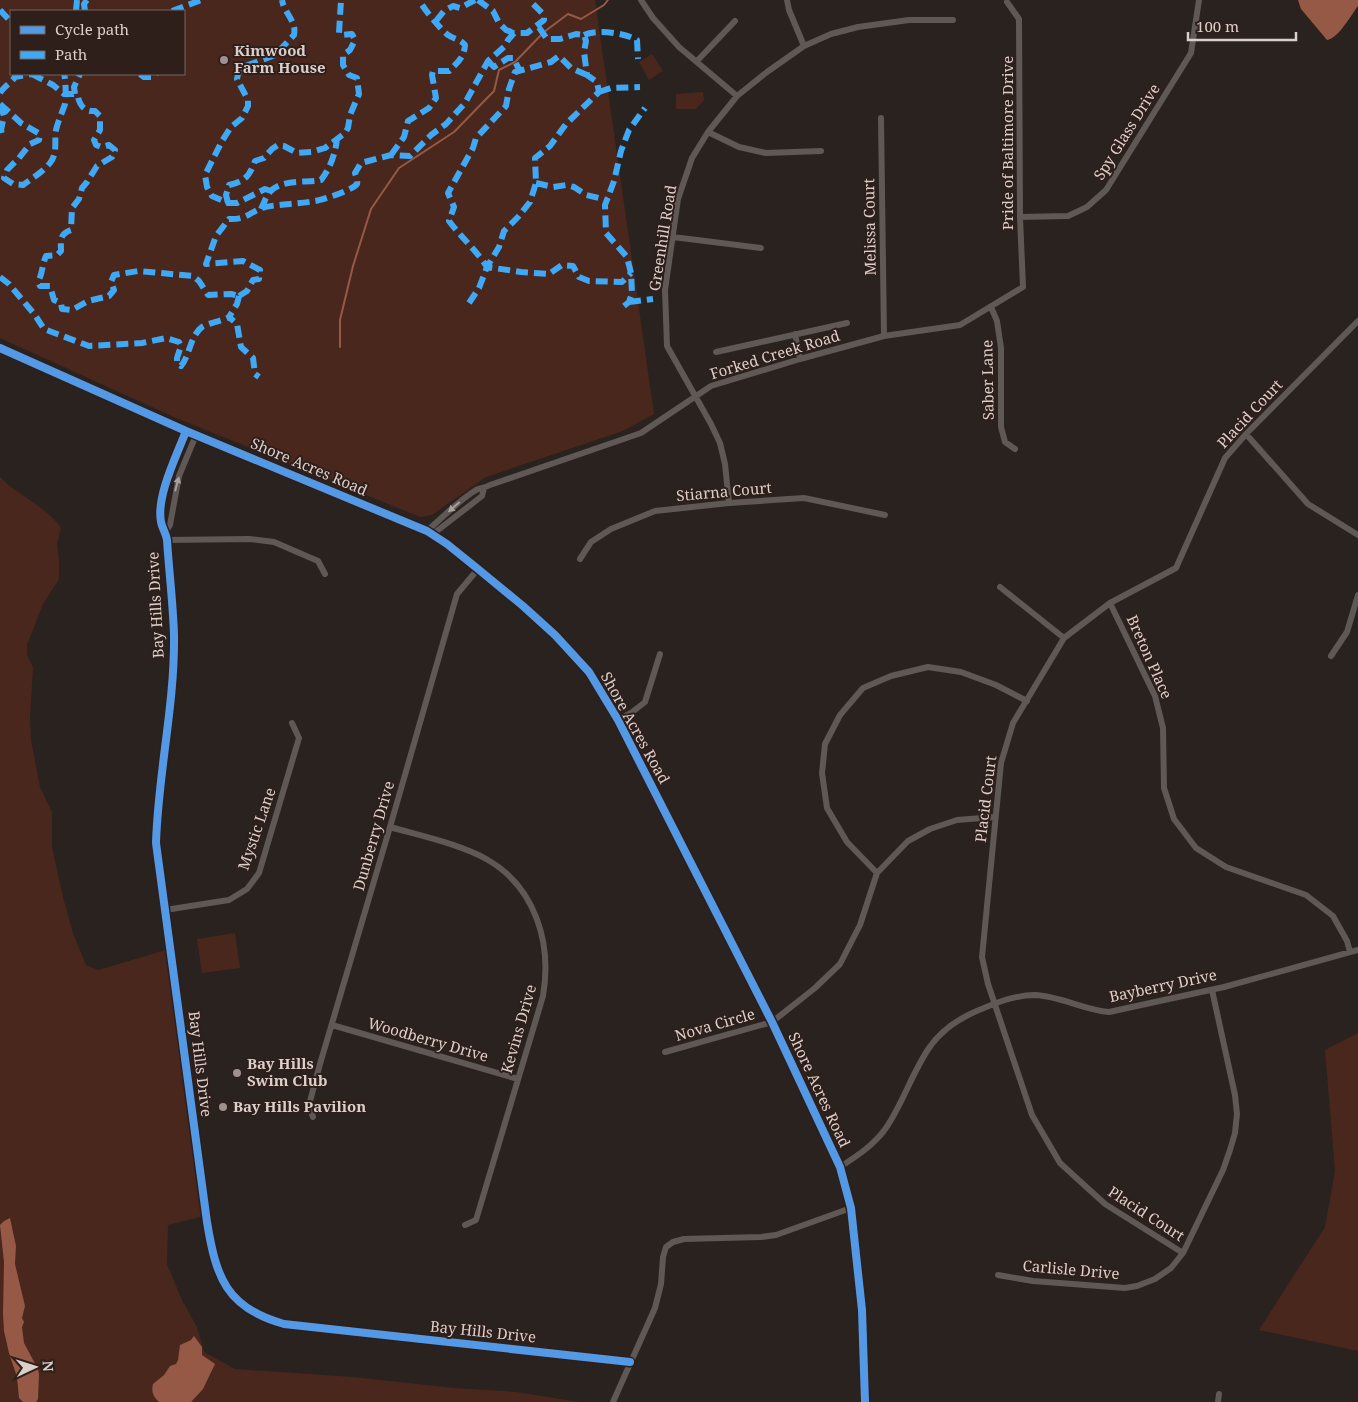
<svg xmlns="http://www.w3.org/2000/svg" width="1358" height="1402" viewBox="0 0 1358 1402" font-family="'Noto Serif',serif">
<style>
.green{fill:#49271c;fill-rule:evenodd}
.water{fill:#965946}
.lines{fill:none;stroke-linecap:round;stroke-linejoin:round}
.stream{stroke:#965946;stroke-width:2}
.minor{stroke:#5f5855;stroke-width:6}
.quiet{stroke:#3fa9f5;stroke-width:6;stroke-dasharray:12 6;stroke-linecap:butt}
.cycleway-casing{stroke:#2f1f1a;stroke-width:11}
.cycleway{stroke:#5399e6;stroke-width:8}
.oneway{fill:#a99f9c}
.poi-dot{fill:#9d928f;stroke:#2f1f1a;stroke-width:2}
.labels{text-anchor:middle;stroke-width:4;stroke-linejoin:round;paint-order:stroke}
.poi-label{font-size:15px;font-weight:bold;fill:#dbcfcc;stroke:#2f1f1a;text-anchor:start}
.street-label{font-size:15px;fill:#dbcfcc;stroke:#2f1f1a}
</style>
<rect width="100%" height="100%" fill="#2a221f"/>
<path class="green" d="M0,0h595l59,414 -31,17 -137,46 -54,38 -12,2 -246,-100 -174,-79zM11,11h173v63h-173z
M652,54l11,17 -14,9 -10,-18z
M703,92l1,8 -8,9h-20v-15z
M0,477c18,19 46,29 61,51l-4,15 2,17v19l-16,25 -16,41v10l6,12 -3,50 1,23 9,47 12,25v35l11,50 10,36 13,32 12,5 75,-22 6,95 11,88 14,85 -36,9 -1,39 15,36 15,27 7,25 31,17 118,8 101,11 62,4 63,10h-579z
M235,933l5,35 -38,5 -5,-34z
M1358,1033v318l-99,-21 66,-103 10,-56 -10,-121z"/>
<path class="water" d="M1298,0h60v6c-7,9 -20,33 -31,34l-26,-31z
M10,1218l6,28 -1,18 10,42 -3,12 2,4 -2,5 2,16 14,26 1,5 -1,25 -2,3h-13l-4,-4 -2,-21 -8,-24 -5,-22 -1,-17 1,-52 -4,-37 4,-4z
M194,1336l8,11v8l13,9 -12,25 -12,13h-32c-6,-5 -8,-11 -6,-18l11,-9 6,-9 6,-2 2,-4 2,-15 11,-5z"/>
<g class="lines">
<path class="stream" d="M340,347v-27l13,-54 18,-57 28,-41 55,-36 40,-41 5,-21 16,-8 29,-30 24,-18 13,5 23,-14 4,-5"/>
<path class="minor" d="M641,0l12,18 26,29 58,49
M787,0l2,10 15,36
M697,61l38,-40
M881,118l3,218
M708,132l31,15 27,6 55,-2
M1020,217l48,-1 19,-9 19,-17 85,-137 8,-53
M673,237l88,11
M991,307l6,14 4,27v79l4,15 10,7
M795,334l5,25
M0,348l186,83 241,100 20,13 31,25 45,37 32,29 34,37 29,48 154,302 68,145 11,41 11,102 3,92
M716,352l131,-29
M186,431c-9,24 -30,65 -25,91 1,6 5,11 6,18 2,31 6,63 7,95 1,69 -16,139 -18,208l51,379c9,55 19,86 77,102l346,38
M1246,434l62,70 50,31
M729,503l-4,-39 -5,-21 -9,-19 -44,-78 -2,-56 13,-91 14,-41 16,-26 29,-36 30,-24 37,-26 27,-12 27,-7 51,-7h44
M166,531l4,-6 9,-49 17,-41
M427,531c16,-14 31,-30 49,-41 4,-2 9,-2 14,-5l151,-52 70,-47 89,-27 84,-23 76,-11 63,-38 -3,-70 -1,-198 -12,-17
M433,534l49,-38 2,-8
M167,540l82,-1 25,3 44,19 7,13
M580,559l11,-17 20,-13 44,-18 74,-8 75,-5 81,17
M1000,587l64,51
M1110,603l45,93 8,32 1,60 10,31 22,29 30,19 80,28 27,21 14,25 3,11
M1331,656l16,-24 11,-37
M618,720l13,-7 14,-11 15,-48
M390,827c31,9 70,17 98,33 48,28 64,84 55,136l-67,224 -11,5
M877,873l-30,-31 -20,-34 -5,-35 3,-29 15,-29 23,-27 28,-12 37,-9 33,5 35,13 31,16
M165,910l64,-10 18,-11 12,-16 40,-135 -7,-15
M332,1025l186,54
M665,1052l107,-30 43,-34 25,-24 20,-39 17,-52 31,-32 22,-12 27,-9 38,-3
M313,1117l-4,-12 11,-41 70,-237 67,-233 21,-25
M840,1167c17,-11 34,-22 46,-39 17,-25 26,-55 43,-80 13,-19 34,-32 55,-40 16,-7 33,-13 51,-13 25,1 49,15 74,17l115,-25 134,-37
M1183,1253l-78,-49 -45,-41 -28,-48 -44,-131 -6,-27 19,-194 12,-40 51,-85 46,-35 66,-35 49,-110 21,-24 112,-113
M998,1275l35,6 92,7 12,-2 18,-7 16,-11 12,-15 40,-83 7,-20 5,-17 2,-19 -2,-19 -23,-105
M613,1402l42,-94 6,-24 2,-27 3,-10 7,-5 11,-3 77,-2 15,-2 75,-27
M1218,1402l1,-8"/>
<path class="quiet" d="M478,0l15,11 6,12 7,7 8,3
M0,10l11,12
M76,11l1,-11
M85,11l-1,-7 3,-4
M172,11l29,-11
M436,21l8,-10 9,-5 7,2 15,-8
M584,35c14,-6 41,-2 53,5l1,19
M488,61l6,6 14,-9h5l7,13
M32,74l21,11 11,9h11l3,3c2,9 7,15 17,14l5,5v14l-6,10 2,5 5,2 8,-2 6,5 -3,7 -15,9 -10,16 -5,6 -3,11 -7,9 -1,22c-12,4 -10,11 -10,21l-4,4 -11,1c-4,9 -3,16 -8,26l2,4h10l4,14 7,3 1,6 10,1 16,-9 21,-5 5,-6 -3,-8 3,-7 24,-4 55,5 6,5 9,14 23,-1 8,2
M140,74l4,3h10l2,-3
M587,75l-16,-7 -12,-12 -8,6 -36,10 -6,17 -3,17 -30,32 -3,10 -25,45 6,14 -5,14c12,16 27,29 38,46l34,5 28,2 13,-9 11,1 6,11 10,4 33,1 9,-9
M599,92l12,-4 29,-1
M0,93c4,-7 11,-10 15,-16l17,-3
M75,94l-1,-7 6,-13
M0,104l21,19 19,11 -1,6 -9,4 -11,14 -12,12 -3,8 9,6 10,1c8,-6 20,-13 27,-22 8,-10 4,-21 6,-33 2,-9 6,-17 9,-26 1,-4 1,-25 -1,-30
M0,104l4,12 -3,14 1,4 -2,2
M391,155l13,-18 4,-16 21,-13 7,-10 -4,-23 1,-4h16c8,-8 15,-13 16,-26 -5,-6 -11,-6 -17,-10 -8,-6 -24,-26 -29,-35
M536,183l17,4 13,-2 8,2 12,8 21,5
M271,191l-6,-2 -28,14h-9l-16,-7 -5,-9 -2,-12 17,-34 9,-14 11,-9 6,-12v-6l-11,-21 1,-5 5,-7 32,-12 19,-20c3,-14 -10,-22 -12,-35
M228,203l-2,-8 3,-10c16,-4 20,-8 26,-24l9,-3 8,-9 6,-4 6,1 13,7 15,-1 13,-4 20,-15 3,-5 2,-13 9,-21 -2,-16 -8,-3 -6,-10v-10l7,-5 5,-10 -3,-6 -10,1 -3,-2 2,-33
M261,209c3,-6 5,-13 10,-18 11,-12 35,-8 50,-11 9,-11 15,-28 16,-42
M0,277l9,7 26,31 9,14 45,17 53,-3 24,-5 13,4 2,4 -4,12v6l4,2c9,-11 9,-30 21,-39 6,-4 20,-6 27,-10
M239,296l8,-5 6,-11 6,-1 1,-9 -17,-9 -37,3 10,-28 13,-17c19,1 21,-8 36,-12 16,-3 33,-3 50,-6 7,-1 38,-11 42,-17 1,-3 -1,-8 -2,-11l6,-10 30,-8 19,1 21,-21 15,-11 19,-21 23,-42 17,-15 3,-6 6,-7h13l17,-13v-5l-15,-15
M239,296l-2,8 -8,13 8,7 4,23 12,11 2,16 4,3
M629,302l24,-3
M469,303l10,-15 8,-21 12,-20 5,-16 14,-14 12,-15 6,-19 -1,-25 15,-12 16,-22 33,-32 -2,-10 -10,-7 -3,-23 2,-11 -2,-6 -8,-1 -16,5h-13l-9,-13
M624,306l5,-4 3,-9 -1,-20 -4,-16 -21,-24 -1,-28 9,-24 7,-30 8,-21 16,-22"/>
<defs>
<path id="cycleway" d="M0,348l186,83 241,100 20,13 31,25 45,37 32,29 34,37 29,48 154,302 68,145 11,41 11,102 3,92
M186,431c-9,24 -30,65 -25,91 1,6 5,11 6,18 2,31 6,63 7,95 1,69 -16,139 -18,208l51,379c9,55 19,86 77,102l346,38"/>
</defs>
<use href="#cycleway" class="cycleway-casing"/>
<use href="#cycleway" class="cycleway"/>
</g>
<defs><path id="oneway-solid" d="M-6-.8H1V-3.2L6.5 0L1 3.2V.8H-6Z" transform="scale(1.25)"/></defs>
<g class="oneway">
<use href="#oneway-solid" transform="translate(177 484) rotate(-75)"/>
<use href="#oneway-solid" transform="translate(454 507) rotate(139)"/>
</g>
<g class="poi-dot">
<circle cx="224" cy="60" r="5"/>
<circle cx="237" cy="1073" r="5"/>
<circle cx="223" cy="1107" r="5"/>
</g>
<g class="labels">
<g class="poi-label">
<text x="234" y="56">Kimwood<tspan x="234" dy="17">Farm House</tspan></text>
<text x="247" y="1069">Bay Hills<tspan x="247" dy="17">Swim Club</tspan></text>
<text x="233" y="1112">Bay Hills Pavilion</text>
</g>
<g class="street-label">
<text transform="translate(1127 132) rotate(-58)" y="5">Spy Glass Drive</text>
<text transform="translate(1008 143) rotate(-90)" y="5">Pride of Baltimore Drive</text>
<text transform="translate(870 227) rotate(-91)" y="5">Melissa Court</text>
<text transform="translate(663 238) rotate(-81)" y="5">Greenhill Road</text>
<text transform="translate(775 355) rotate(-17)" y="5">Forked Creek Road</text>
<text transform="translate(988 380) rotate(-91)" y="5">Saber Lane</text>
<text transform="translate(1250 414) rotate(-47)" y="5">Placid Court</text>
<text transform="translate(309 467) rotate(23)" y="5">Shore Acres Road</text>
<text transform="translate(724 492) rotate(-5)" y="5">Stiarna Court</text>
<text transform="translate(156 605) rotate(-93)" y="5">Bay Hills Drive</text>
<text transform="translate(1149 657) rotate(66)" y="5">Breton Place</text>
<text transform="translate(635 728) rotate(61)" y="5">Shore Acres Road</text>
<text transform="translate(986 799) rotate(-83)" y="5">Placid Court</text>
<text transform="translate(257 829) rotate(-71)" y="5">Mystic Lane</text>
<text transform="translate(374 836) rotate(-74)" y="5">Dunberry Drive</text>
<text transform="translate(1163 986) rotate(-12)" y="5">Bayberry Drive</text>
<text transform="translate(715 1025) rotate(-16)" y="5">Nova Circle</text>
<text transform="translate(519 1029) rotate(-74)" y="5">Kevins Drive</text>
<text transform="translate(428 1040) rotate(16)" y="5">Woodberry Drive</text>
<text transform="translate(200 1064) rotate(83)" y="5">Bay Hills Drive</text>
<text transform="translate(819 1090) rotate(65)" y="5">Shore Acres Road</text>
<text transform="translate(1146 1214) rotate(33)" y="5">Placid Court</text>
<text transform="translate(1071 1270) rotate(5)" y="5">Carlisle Drive</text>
<text transform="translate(483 1332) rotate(6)" y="5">Bay Hills Drive</text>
</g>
</g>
<rect x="10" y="10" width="175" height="65" fill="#2f1f1a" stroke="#746561"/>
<rect x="20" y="26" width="25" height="8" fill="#5399e6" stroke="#746561"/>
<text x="55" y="35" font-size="15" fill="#dbcfcc">Cycle path</text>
<rect x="20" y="51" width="25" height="8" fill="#3fa9f5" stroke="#746561"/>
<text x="55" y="60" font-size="15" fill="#dbcfcc">Path</text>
<g transform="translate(35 1367) rotate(86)" stroke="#2f1f1a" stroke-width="4" paint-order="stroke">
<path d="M0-4L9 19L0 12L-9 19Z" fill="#dbcfcc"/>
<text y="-8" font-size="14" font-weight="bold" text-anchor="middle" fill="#dbcfcc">N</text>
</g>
<path d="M1188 32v8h108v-8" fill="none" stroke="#dbcfcc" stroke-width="2.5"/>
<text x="1196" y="32" font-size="15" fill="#dbcfcc" stroke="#2f1f1a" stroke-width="4" paint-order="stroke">100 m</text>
</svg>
